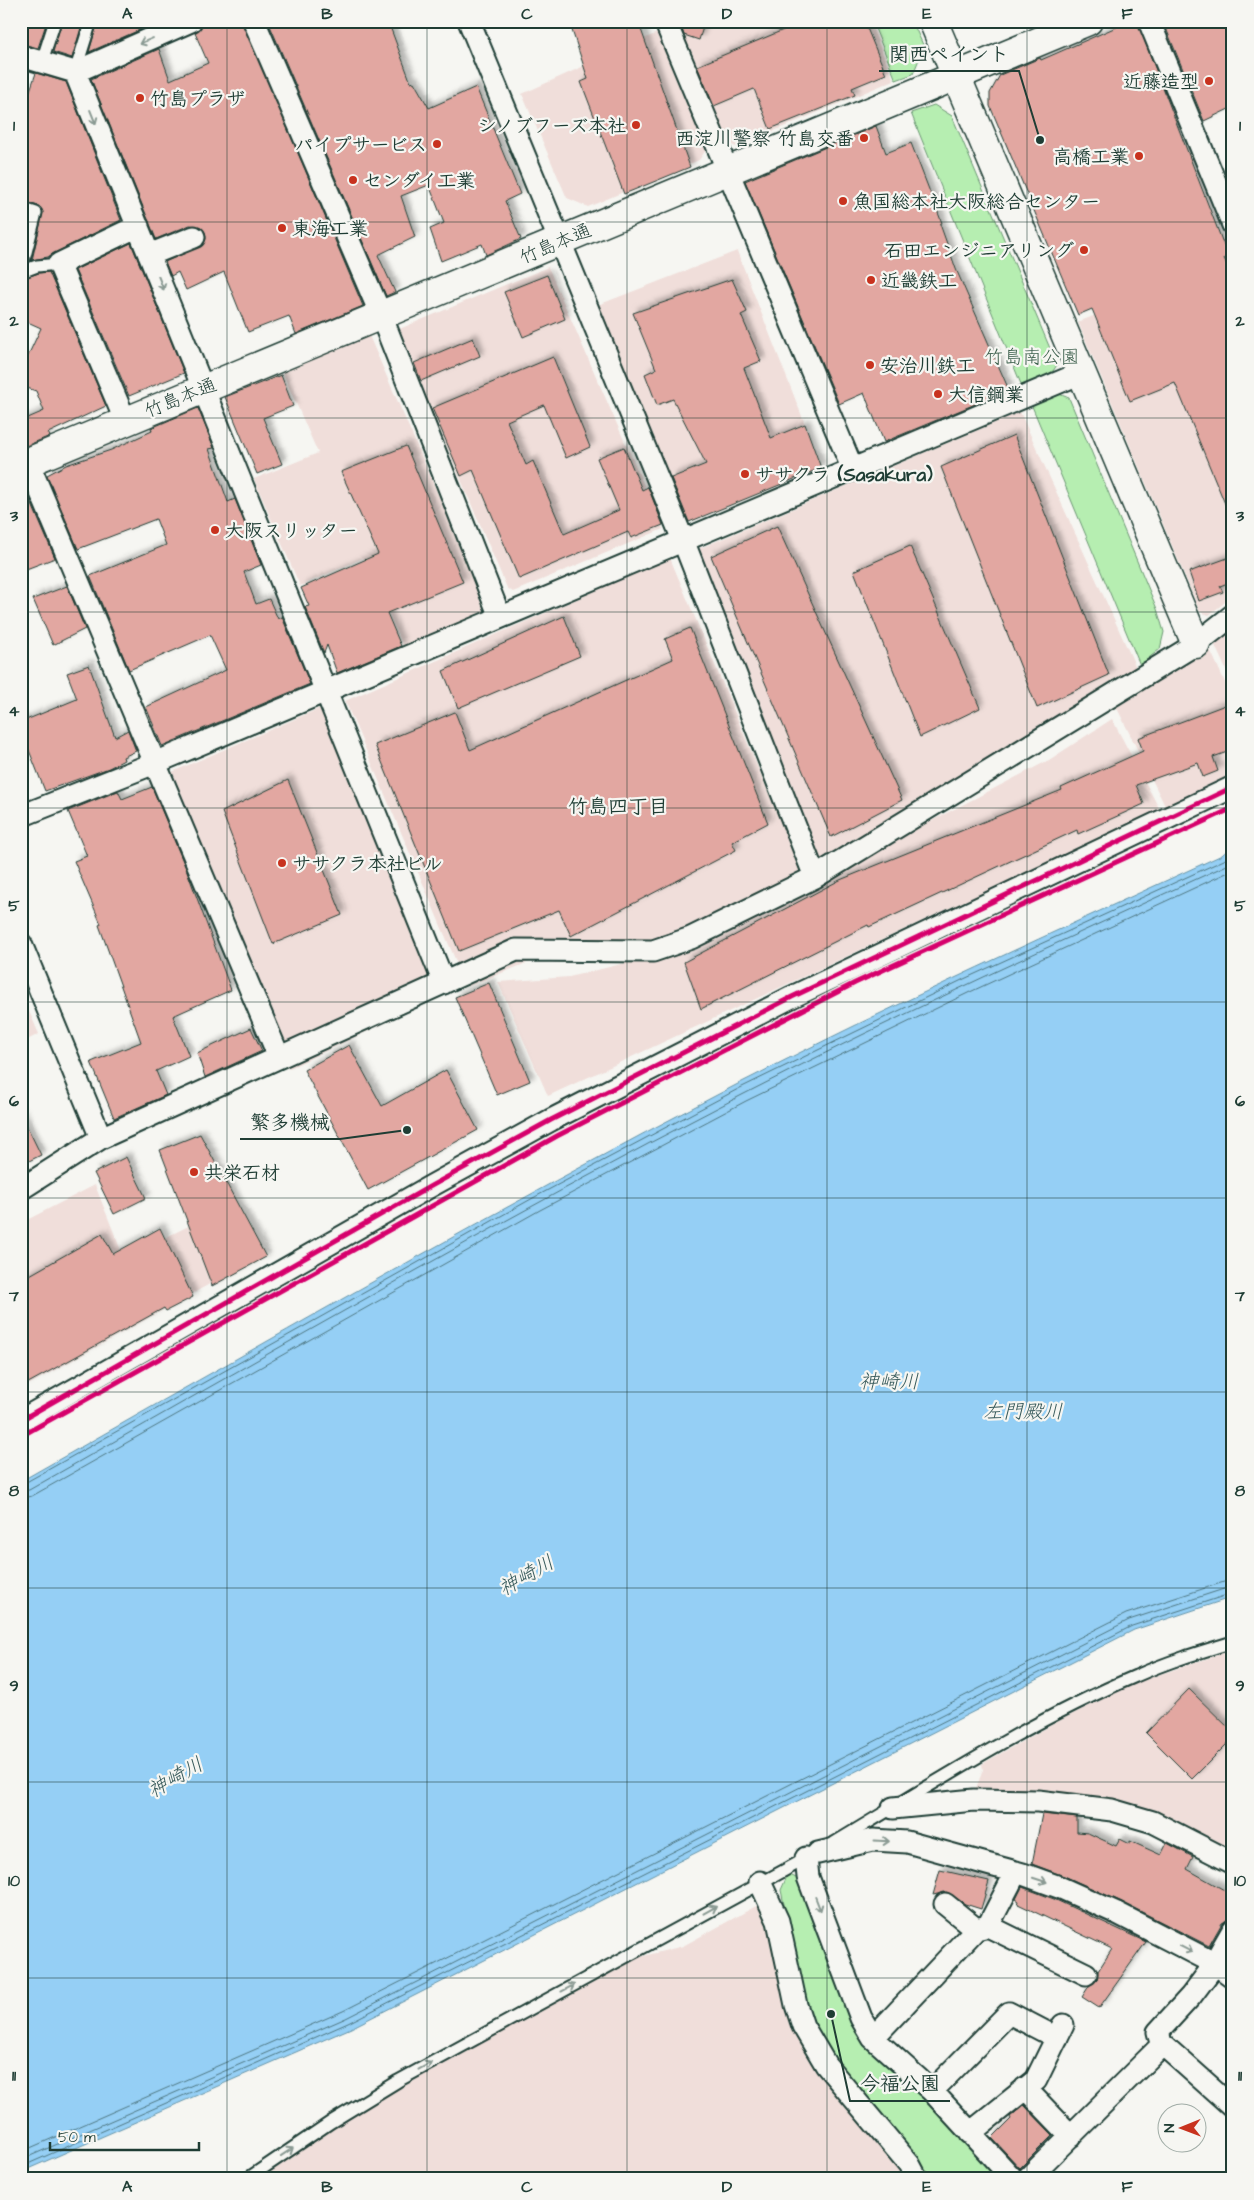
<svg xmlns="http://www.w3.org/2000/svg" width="1254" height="2200" viewBox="0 0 1254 2200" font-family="'Architects Daughter','Klee One',sans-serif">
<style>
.built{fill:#f0deda}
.green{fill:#b6eeb1;stroke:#6a9672}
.water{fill:#95cff5;stroke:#6695a8}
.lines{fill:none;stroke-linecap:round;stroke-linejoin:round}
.shore{stroke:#4e7781;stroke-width:1}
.building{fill:#e2a7a1;stroke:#1f3d34;filter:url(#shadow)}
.lane-casing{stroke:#1f3d34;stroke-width:15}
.street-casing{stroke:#1f3d34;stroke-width:25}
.secondary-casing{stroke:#1f3d34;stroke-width:31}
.lane{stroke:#f6f6f2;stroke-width:11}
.street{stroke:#f6f6f2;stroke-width:21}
.secondary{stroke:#f6f6f2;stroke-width:28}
.cycleway-casing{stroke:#f6f6f2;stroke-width:8}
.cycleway{stroke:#d6006c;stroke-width:5}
.oneway{stroke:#8a9a93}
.grid{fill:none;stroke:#1f3d34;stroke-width:1;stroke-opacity:0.55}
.poi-dot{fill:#c8321e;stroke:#f6f6f2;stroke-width:2}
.labels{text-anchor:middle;stroke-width:4.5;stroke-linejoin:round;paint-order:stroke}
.poi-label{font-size:19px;font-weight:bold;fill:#1f3d34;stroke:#f6f6f2;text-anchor:start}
.street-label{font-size:19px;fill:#1f3d34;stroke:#f6f6f2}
.park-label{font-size:19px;fill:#3d604d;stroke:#f6f6f2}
.neighbourhood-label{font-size:20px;font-weight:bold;fill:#1f3d34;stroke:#f6f6f2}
.water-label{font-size:20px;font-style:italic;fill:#375a5b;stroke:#f6f6f2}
.leader{fill:none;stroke:#1f3d34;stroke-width:2}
.callout-dot{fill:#1f3d34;stroke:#f6f6f2;stroke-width:2}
.callout-label{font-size:20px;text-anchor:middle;font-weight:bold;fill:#1f3d34;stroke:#f6f6f2;stroke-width:4.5;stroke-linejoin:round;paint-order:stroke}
.neatline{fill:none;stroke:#1f3d34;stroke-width:2}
.grid-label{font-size:16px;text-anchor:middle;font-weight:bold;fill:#1f3d34}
</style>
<defs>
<filter id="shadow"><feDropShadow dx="4.5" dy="-4.5" stdDeviation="2.5" flood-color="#0004"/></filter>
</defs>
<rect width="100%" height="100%" fill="#f6f6f2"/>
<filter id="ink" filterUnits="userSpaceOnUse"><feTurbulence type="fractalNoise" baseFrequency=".02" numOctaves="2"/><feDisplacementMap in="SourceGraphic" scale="10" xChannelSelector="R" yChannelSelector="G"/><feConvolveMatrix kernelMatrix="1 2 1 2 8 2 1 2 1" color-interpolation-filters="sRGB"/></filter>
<g filter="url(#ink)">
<path class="built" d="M674,21h196l24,59 -158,67 -10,-5z
M657,33l49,117 -7,10 -111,47 -21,-9 -45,-104z
M737,251l68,173 -137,55 -70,-174z
M1228,263l5,11v322l-24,19 -9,-3 -122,-290z
M548,267l115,262 -150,63 -6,-4 -110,-258z
M367,331l122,280 -83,41 -43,-94 -63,28 -46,-107 64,-26 -37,-84z
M1020,412l119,262 -69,49 -253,140 -128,-310z
M670,558l131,312 -123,65 -149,27 -62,25 -122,-286z
M1233,626v59l-20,-44z
M1209,647l24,53v74l-68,32 -50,-102z
M332,703l123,287 -167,79 -116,-297z
M1112,719l48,91 -612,286 -50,-114 71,-5 117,-29 363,-188z
M21,993l18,41 -18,9z
M95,1185l29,73 107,-53 29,51 -239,133v-166z
M1233,1650v204l-119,-53 -31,-6 -106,-5 -1,-2 7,-18 -1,-6 77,-43 75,-38z
M758,1905l131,248 18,26h-649l109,-73 273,-149 43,-11z"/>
<path class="green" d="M872,21h40l12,26 -11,27 -17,6z
M934,105l18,11 105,249 -4,6 -30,18 -112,-276z
M1059,394l10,4 88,211 7,23 -4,17 -20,16 -108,-259z
M788,1874l14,7 45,118 77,92 79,88h-76l-91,-114 -22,-37 -12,-37 -21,-101z"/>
<path class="water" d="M1233,845v752l-99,33 -783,398 -330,144v-691c237,-134 473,-271 715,-396 159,-82 323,-155 486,-230z"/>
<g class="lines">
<path class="shore" d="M21,1485l512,-287 207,-110 224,-109 260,-119 9,-8
M21,1491l8,-1c236,-134 471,-271 713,-395 159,-82 322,-155 485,-230l6,-4
M21,1499l11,-3 508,-286 206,-109 224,-109 263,-122
M21,2152l322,-141 783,-397 107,-35
M21,2160l325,-142 783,-398 104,-34
M21,2167l327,-144 784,-397 101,-33"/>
</g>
<path class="building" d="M23,21h24l-9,27 -17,-4z
M62,21h21l-11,37 -19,-6z
M98,21h52l1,4 -62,27z
M211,21h31l121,285 -67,28 -7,-18 -41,16 -24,-60 -38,18 -8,-18 -7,4 -6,-14 38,-17 3,-6 -1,-7 -4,-5 -11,-2 -34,14 -65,-160 68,-30 11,31 38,-17 -13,-30 8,-9z
M268,21h120l23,62 3,-1 15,26 47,-21 44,107 -15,7 16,38 -35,16 -4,-11 -41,17 -11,-32 14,-6 -15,-38 -28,11 14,41 -37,18 17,37 -9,4z
M569,21h69l52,146 -66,27 -43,-112 7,-3z
M684,21h21l-6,19 -15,-5 -2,-6z
M805,21h59l22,53 -34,14 3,7 -85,34 -16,-40 -40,17 -17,-40z
M1130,21h7l91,235 -4,2 9,21v244l-58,-140 -45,18 -38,-92 -14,6 -88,-209v-13l10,-18 40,-17 1,2z
M1163,21h70v86l-29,14z
M36,73l30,9 55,138 -67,33 -6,4 -16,3 11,-48 -4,-6 -18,-5v-100l5,1z
M876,126l10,27 25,-10 31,80 -2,1 16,45 53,121 -125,52 -20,-49 -25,11 -94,-223z
M131,243l53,130 -55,23 -54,-126z
M49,272l57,134 -58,27 2,3 -29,12v-27l23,-10 -8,-20 -15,-5 5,-26 15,-32 -20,-9v-40l18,-6z
M547,275l18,44 -42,18 -19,-45z
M732,279l15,33 -6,3 20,46 -17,7 27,70 34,-14 16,44 -132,54 -18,-44 35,-14 -33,-65 -16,6 -12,-31 11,-5 -23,-56z
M473,338l7,18 -59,25 -7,-18z
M553,357l37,90 -24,11 -22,-53 -37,16 19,44 7,-4 31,73 55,-24 -22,-52 27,-11 18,43 6,-3 15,38 -32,13 -3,-6 -109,47 -46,-109 -12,6 -29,-68z
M281,375l12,31 -30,12 19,46 -25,10 -32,-77z
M198,408l16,40 -5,1 19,53 7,-3 26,66 -17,7 12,32 13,-5 9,20 4,-2 28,67 -148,62 -16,-39 80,-37 -16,-35 -81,35 -39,-94 76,-31 -10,-26 -78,30 -31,-74 19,-10 45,-15 41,-19 -1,-3z
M1014,435l95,240 -72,33 -96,-241z
M406,446l57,136 -76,31 14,33 -64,27 -10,-28 -3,8 -19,-46 4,-1 -8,-18 77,-34 -37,-82z
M24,486l31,72 -34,13v-44l7,-3 -7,-19v-18z
M777,526l125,274 -71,37 -120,-281z
M910,546l70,162 -60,29 -66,-166z
M1233,556v25l-13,5 3,6 -24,9 -10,-29z
M67,586l18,43 -32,16 -20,-46z
M564,616l16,40 -122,52 -15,-37z
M690,628l78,195 -36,19 4,8 -165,86 -12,-26 -100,41 -84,-206 80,-33 15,38 203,-91 -8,-20z
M89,665l26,72 13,-7 8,21 -13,6 1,3 -15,8 -64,23 -24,-61v-8l56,-23 -10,-26z
M1233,702v48l-20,7 5,14 -15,6 -5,-14 -62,22 8,19 -66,30 -1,-4 -208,97 -1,-2 -167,84 -17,-47 156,-82 222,-90 -1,-2 82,-37 -5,-13z
M288,780l54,135 -69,29 -51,-132z
M152,787l35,84 44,119 -58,26 16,40 -33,15 10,24 -52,23 -23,-56 50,-20 -42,-117 2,-1 -27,-63 13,-5 -19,-45 50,-20 4,8z
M489,983l41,98 -33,14 -42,-98z
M251,1028l11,23 -57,26 -8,-24z
M349,1045l33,61 64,-36 32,60 -110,60 -64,-120z
M21,1114l20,41 -20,10z
M200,1134l66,123 -54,29 -52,-136z
M126,1157l20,41 -32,16 -20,-41z
M160,1228l33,69 -27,14 -2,-3 -143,79v-107l81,-46 11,20z
M1189,1689l44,43v6l-41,41 -46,-46z
M1042,1814l35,4v14l11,1 28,13 4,-7 10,5v-3l31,14 6,-12 26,14 -6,12 46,26v23l-11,5 -13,23 -87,-44 -58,-26 -32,-12z
M940,1870l49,11 -8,28 -16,-5 -18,-12 -14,3z
M1022,1887l32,12 92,43 -47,66 -17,-11 7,-11 8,-6 1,-9 14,-22 -94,-45 1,-3 -3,-2z
M1024,2105l29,30 -33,33 -28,-30 19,-19 -1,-2z"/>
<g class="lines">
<defs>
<path id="lane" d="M42,61l13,-40
M75,72l16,-51
M21,208l15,5 -15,59
M21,272l16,-6 22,-2
M834,1843c99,-59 196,-122 302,-167 31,-14 64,-24 97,-34
M247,2179l84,-57 67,-41 411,-224"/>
<path id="street" d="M254,21l127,294 119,302
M469,21l214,519 132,337
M665,21l188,449
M1149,21l84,204
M21,56l54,16 116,-51
M75,72l369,911
M149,255l45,-18
M125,420l-66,-156 79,-38
M28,462l251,595
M21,816l134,-53 926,-390
M21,944l80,194
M21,1189l80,-51 415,-188 137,1 38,-13 124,-61 381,-233 37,-29
M21,1420l410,-234 120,-66 241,-123 441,-210
M893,1808l81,-8 64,1 74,9 41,12 80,41
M818,1853l55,-13 34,2 116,32 36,13 58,26 97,50 19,14
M806,1858l2,19 53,141 12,20 59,53 81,88
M760,1882l18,39 18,84 7,21 23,39 83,99 8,15
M945,1904l31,25
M988,1926l98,48
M1214,1963l19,-33
M873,2038l103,-109 12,-3 28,-54
M1161,2043l72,64
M1025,2088l46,48
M932,2091l77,-78 48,25
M970,2133l66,-53 27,-55
M1027,2179l133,-132 1,-4 -3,-11 33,-36 24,-32"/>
<path id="secondary" d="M933,21l263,623
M21,465l1067,-444"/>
</defs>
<use href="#lane" class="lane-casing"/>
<use href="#street" class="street-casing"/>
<use href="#secondary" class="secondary-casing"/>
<use href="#lane" class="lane"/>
<use href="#street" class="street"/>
<use href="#secondary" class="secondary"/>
<defs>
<path id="cycleway" d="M21,1420l410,-234 120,-66 241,-123 441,-210
M21,1436l536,-300 298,-153 378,-175"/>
</defs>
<use href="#cycleway" class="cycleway-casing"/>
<use href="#cycleway" class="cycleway"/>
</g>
<defs><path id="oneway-shaft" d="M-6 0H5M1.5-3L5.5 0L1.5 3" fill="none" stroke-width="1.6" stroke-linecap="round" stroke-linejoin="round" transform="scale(1.25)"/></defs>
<g class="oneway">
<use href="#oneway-shaft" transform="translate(146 41) rotate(157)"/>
<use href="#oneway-shaft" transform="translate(93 117) rotate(68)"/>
<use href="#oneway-shaft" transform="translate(161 283) rotate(68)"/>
<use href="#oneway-shaft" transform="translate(882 1841) rotate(3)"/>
<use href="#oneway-shaft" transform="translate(1040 1880) rotate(18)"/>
<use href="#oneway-shaft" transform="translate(818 1904) rotate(69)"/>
<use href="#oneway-shaft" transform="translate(710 1910) rotate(-29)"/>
<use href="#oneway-shaft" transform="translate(1186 1949) rotate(27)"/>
<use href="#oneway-shaft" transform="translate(568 1988) rotate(-28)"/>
<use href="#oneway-shaft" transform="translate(425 2066) rotate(-29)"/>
<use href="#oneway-shaft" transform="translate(287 2152) rotate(-34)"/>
</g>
</g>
<path class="grid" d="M227,21v2158M427,21v2158M627,21v2158M827,21v2158M1027,21v2158M21,222h1212M21,418h1212M21,612h1212M21,808h1212M21,1002h1212M21,1198h1212M21,1392h1212M21,1588h1212M21,1782h1212M21,1978h1212"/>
<g class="poi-dot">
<circle cx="1209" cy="81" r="5"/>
<circle cx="140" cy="98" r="5"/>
<circle cx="636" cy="125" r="5"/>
<circle cx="864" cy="138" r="5"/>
<circle cx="437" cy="144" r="5"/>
<circle cx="1139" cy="156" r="5"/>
<circle cx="353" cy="180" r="5"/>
<circle cx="843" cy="201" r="5"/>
<circle cx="282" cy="228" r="5"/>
<circle cx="1084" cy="250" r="5"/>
<circle cx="871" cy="280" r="5"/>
<circle cx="870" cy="365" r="5"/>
<circle cx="938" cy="394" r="5"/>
<circle cx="745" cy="474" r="5"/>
<circle cx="215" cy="530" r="5"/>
<circle cx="282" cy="863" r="5"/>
<circle cx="194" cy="1172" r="5"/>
</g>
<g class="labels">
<g class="poi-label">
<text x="1199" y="88" text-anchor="end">近藤造型</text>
<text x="150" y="105">竹島プラザ</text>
<text x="626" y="132" text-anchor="end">シノブフーズ本社</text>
<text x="854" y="145" text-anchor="end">西淀川警察 竹島交番</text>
<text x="427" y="151" text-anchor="end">パイプサービス</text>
<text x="1129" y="163" text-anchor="end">高橋工業</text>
<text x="363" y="187">センダイ工業</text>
<text x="853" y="208">魚国総本社大阪総合センター</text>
<text x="292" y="235">東海工業</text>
<text x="1074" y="257" text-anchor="end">石田エンジニアリング</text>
<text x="881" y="287">近畿鉄工</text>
<text x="880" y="372">安治川鉄工</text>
<text x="948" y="401">大信鋼業</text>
<text x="755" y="481">ササクラ (Sasakura)</text>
<text x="225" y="537">大阪スリッター</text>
<text x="292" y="870">ササクラ本社ビル</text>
<text x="204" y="1179">共栄石材</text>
</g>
<g class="street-label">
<text transform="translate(555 243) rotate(-23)" y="7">竹島本通</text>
<text transform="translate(180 397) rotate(-22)" y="7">竹島本通</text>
</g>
<g class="park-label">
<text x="1032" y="363">竹島南公園</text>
</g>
<g class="neighbourhood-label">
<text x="618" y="813">竹島四丁目</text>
</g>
<g class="water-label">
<text x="889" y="1388">神崎川</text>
<text x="1023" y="1418">左門殿川</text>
<text transform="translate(526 1575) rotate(-30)" y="7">神崎川</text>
<text transform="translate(175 1777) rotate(-30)" y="7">神崎川</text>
</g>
</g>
<path class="leader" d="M1040 140L1019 71H879M407 1130L340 1139H240M831 2014L850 2101H950"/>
<g class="callout-dot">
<circle cx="1040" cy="140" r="5"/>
<circle cx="407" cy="1130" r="5"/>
<circle cx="831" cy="2014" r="5"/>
</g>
<g class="callout-label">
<text x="949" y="61">関西ペイント</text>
<text x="290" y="1129">繁多機械</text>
<text x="900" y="2090">今福公園</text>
</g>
<rect width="1254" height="2200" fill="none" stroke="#f6f6f2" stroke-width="55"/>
<g transform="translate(1182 2128) rotate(269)"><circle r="24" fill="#f6f6f2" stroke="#a0aca6"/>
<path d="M0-4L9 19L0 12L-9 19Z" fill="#c8321e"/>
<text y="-8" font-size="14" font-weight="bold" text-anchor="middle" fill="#1f3d34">N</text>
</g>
<path d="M50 2142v8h149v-8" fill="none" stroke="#1f3d34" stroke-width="2.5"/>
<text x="58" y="2142" font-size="15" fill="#1f3d34" stroke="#f6f6f2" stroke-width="4" paint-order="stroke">50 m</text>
<rect x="28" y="28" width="1198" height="2144" class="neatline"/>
<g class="grid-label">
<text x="127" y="19">A</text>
<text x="327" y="19">B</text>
<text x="527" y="19">C</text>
<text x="727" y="19">D</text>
<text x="927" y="19">E</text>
<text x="1127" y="19">F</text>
<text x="14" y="131">1</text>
<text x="1240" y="131">1</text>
<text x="14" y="326">2</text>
<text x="1240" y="326">2</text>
<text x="14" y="521">3</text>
<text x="1240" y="521">3</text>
<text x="14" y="716">4</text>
<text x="1240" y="716">4</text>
<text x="14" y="911">5</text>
<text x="1240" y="911">5</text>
<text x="14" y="1106">6</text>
<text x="1240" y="1106">6</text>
<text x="14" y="1301">7</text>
<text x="1240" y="1301">7</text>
<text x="14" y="1496">8</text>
<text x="1240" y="1496">8</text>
<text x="14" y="1691">9</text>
<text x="1240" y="1691">9</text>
<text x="14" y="1886">10</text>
<text x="1240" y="1886">10</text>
<text x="14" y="2081">11</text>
<text x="1240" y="2081">11</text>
<text x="127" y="2192">A</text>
<text x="327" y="2192">B</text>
<text x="527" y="2192">C</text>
<text x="727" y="2192">D</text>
<text x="927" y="2192">E</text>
<text x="1127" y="2192">F</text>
</g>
</svg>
